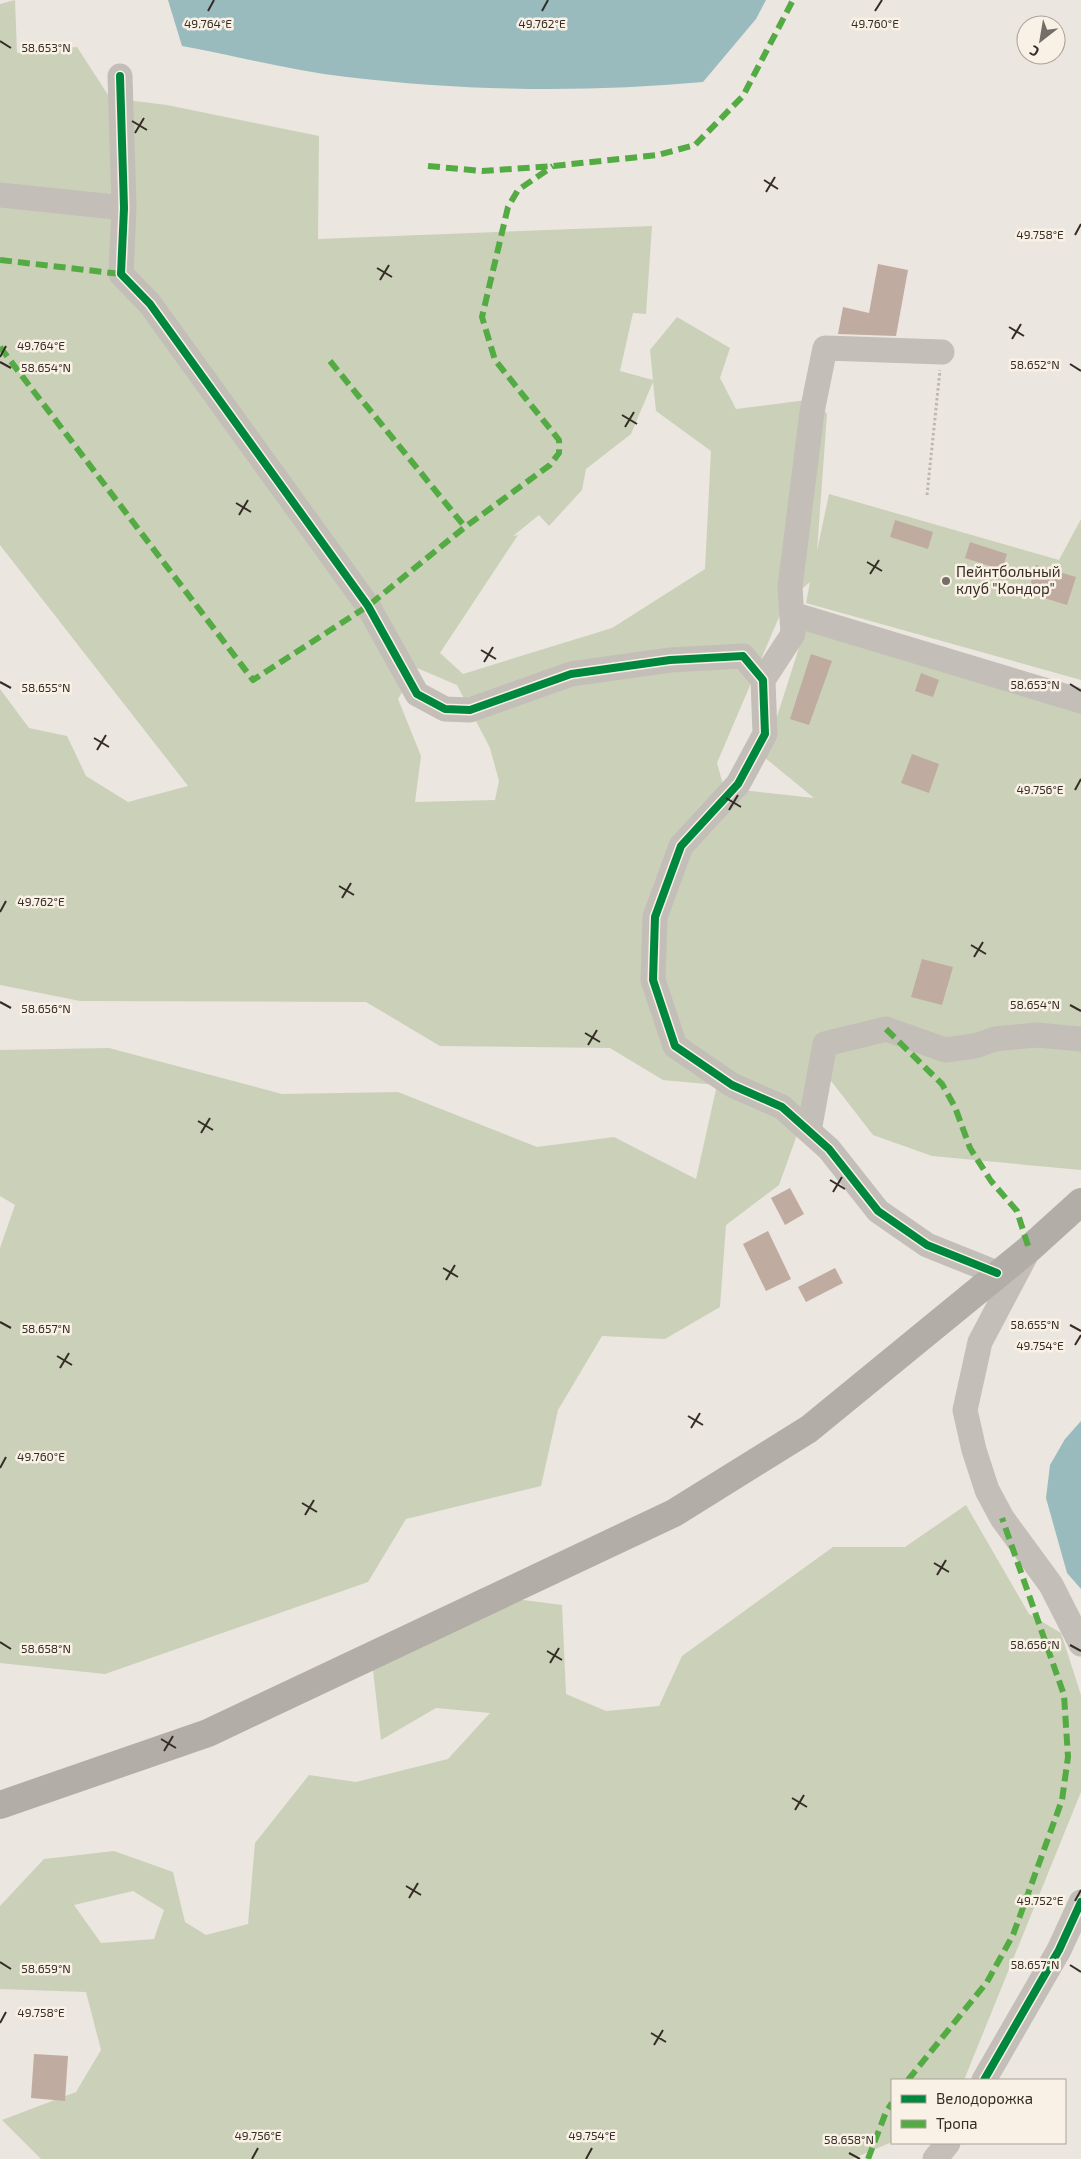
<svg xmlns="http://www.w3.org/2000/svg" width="1081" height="2159" viewBox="0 0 1081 2159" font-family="'Exo 2',sans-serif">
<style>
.green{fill:#cbd1b8;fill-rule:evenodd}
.water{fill:#9abbbd}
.building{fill:#c0aba0}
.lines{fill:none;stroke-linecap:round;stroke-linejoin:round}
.path{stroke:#bdb7b0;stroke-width:3;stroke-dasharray:2.5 2.5;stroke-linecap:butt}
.minor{stroke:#c4beb8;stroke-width:25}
.major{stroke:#b3ada7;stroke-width:28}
.quiet{stroke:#54ab44;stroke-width:6;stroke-dasharray:12 6;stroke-linecap:butt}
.cycleway-casing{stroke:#f9f1e5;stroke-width:11}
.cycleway{stroke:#00873e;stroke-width:8}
.ticks{fill:none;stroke:#352c26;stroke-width:2}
.poi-dot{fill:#756d67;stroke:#f9f1e5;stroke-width:2}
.labels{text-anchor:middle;stroke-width:5;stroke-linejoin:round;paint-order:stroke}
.poi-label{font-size:15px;fill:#352c26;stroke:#f9f1e5;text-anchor:start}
.ticks-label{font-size:12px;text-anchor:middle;fill:#352c26;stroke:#f9f1e5;stroke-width:5;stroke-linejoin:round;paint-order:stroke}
</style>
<rect width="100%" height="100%" fill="#ebe6df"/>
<path class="green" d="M15,0l2,53 60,-6 33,51 57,7 152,31 -1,103 334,-13 -6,88 -13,-1 -13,58 33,9 -3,-30 27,-33 53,31 -10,30 16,31 78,-10 13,15 -10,137 12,-57 230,66 22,-41v161l-275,-77 4,-21 -25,21 -68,160 7,25 90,10 -50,-41 42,-131 275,85v459l-149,-14 -59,-21 -52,-67 -42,117 -53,40 -6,82 -55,32 -63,-3 -44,74 -17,76 -135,33 -38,63 -263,92 -105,-11v-415l15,-43 -15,-9v-146l109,-2 173,46 116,-2 139,55 77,-10 82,42 21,-94 -54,-5 -53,-32 -170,-2 -74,-44 -286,-1 -80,-16v-296l29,39 38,8 19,40 42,26 60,-16 -188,-241v-541zM653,382l3,29 55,40 -6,118 -93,59 -149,46 -23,-21 78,-118 -5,1 26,-21 10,11 33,-36 4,-21 45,-35zM417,668l40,17 33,63 9,33 -4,19 -80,2 6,-46 -23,-57z
M966,1505l63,109 32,19 20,62v97l-117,288h-72v62l-40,17h-811l-39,-39 74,-28 25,-42 -15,-58 -86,-3v-83l44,-47 70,-8 59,21 12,50 21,13 42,-11 7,-81 54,-68 47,7 92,-23 42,-46 -54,-5 -55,32 -8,-70 143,-71 46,6 4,89 40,17 53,-5 23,-50 151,-109h72zM133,1891l31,19 -10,29 -53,4 -27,-38z"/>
<path class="water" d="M168,0h598l-10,19 -53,63c-118,11 -239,9 -356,-5 -55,-6 -110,-21 -165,-31z
M1081,1421v168l-14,-16 -21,-75 4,-33 15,-26z"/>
<path class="building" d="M878,264l30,6 -12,66 -58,-2 5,-27 26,6z
M895,520l38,12 -5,17 -38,-12z
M970,542l37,12 -5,16 -37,-12z
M1036,565l40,12 -9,28 -39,-12z
M811,654l21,7 -23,64 -19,-6z
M921,673l18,7 -6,17 -18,-6z
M912,754l27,10 -10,29 -28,-10z
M922,959l31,8 -11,38 -31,-8z
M790,1188l14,26 -19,11 -14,-27z
M768,1231l23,48 -25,12 -23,-47z
M835,1268l8,15 -37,19 -8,-15z
M34,2054l34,2 -3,45 -34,-3z"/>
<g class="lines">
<path class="path" d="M927,495l13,-125"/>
<path class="minor" d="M120,76l4,132 -3,66 29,30 218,302 49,88 28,15 25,1 101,-36 99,-14 73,-4 20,24 2,54 -27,50 -57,62 -26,71 -2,63 22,66 57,39 50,22 47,42 49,62 49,34 70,28
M0,195l124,13
M792,614l289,87
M763,680l30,-46 -3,-47 22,-175 13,-64 117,4
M809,1131l16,-87 61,-15 59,21 30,-4 20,-7 42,-4 44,4
M1027,1253l-47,89 -15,68 9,40 13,40 15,28 49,67 30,59
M984,2080l75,-130 22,-48
M935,2159l13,-16"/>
<path class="major" d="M0,1805l208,-72 466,-220 135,-84 220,-180 52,-47"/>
<path class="quiet" d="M428,166l54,5 71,-5 105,-11 37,-10 48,-49 50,-96
M0,260l121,14
M0,347l253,333 115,-74 97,-79 85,-62 9,-12v-13l-64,-80 -13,-43 26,-110 10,-17 35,-24
M330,361l135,166
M886,1029l56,55 13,23 15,41 21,33 26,30 12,38
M908,2080l79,-98 26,-47 49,-135 6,-43 -4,-62 -62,-177
M868,2159l18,-47 6,-9"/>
<defs>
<path id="cycleway" d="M120,76l4,132 -3,66 29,30 218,302 49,88 28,15 25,1 101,-36 99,-14 73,-4 20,24 2,54 -27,50 -57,62 -26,71 -2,63 22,66 57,39 50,22 47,42 49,62 49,34 70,28
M984,2080l75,-130 22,-48"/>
</defs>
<use href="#cycleway" class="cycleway-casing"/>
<use href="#cycleway" class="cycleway"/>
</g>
<path class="ticks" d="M208,11l6,-11M542,11l6,-11M875,11l7,-11M0,41l11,7M132,121l15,9M135,133l9,-15M764,180l14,9M766,192l9,-15M1075,235l6,-11M377,268l15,9M380,280l9,-15M1009,327l15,9M1012,339l9,-15M0,357l6,-11M0,362l11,6M1070,364l11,7M622,415l15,9M625,427l9,-15M236,503l15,9M239,515l9,-15M867,562l15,9M870,574l9,-14M481,650l15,9M484,662l9,-15M0,682l11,6M1070,684l11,7M94,738l15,9M97,750l9,-15M1075,790l6,-11M726,798l15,9M729,810l9,-15M339,886l15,9M342,898l9,-15M0,912l6,-11M971,945l15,9M974,957l9,-15M0,1002l11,6M1070,1005l11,6M585,1033l15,9M588,1045l9,-15M198,1121l15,9M201,1133l9,-15M830,1180l15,9M833,1192l9,-15M443,1268l15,9M446,1280l9,-15M0,1322l11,6M1070,1325l11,6M1075,1345l6,-10M57,1356l15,9M60,1368l9,-15M688,1416l15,9M691,1428l9,-15M0,1468l6,-11M302,1503l15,9M305,1515l9,-15M934,1563l15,9M937,1575l9,-15M0,1642l11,7M1070,1645l11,6M547,1651l15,9M550,1663l9,-15M161,1739l15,9M164,1751l9,-15M792,1798l15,9M795,1810l9,-15M406,1886l15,9M409,1898l9,-15M1075,1901l6,-11M0,1962l11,7M1070,1965l11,7M0,2023l6,-11M651,2033l15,9M654,2045l9,-15M849,2153l11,6M252,2159l6,-11M586,2159l6,-11"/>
<circle class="poi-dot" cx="946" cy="581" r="5"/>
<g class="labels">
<g class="poi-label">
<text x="956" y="577">Пейнтбольный<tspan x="956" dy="17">клуб "Кондор"</tspan></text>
</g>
</g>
<g class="ticks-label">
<text x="208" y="28">49.764°E</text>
<text x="542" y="28">49.762°E</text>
<text x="875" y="28">49.760°E</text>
<text x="46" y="52">58.653°N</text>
<text x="1040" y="239">49.758°E</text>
<text x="41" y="350">49.764°E</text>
<text x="1035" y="369">58.652°N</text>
<text x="46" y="372">58.654°N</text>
<text x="1035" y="689">58.653°N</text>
<text x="46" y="692">58.655°N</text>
<text x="1040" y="794">49.756°E</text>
<text x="41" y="906">49.762°E</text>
<text x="1035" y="1009">58.654°N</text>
<text x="46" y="1013">58.656°N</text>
<text x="1035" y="1329">58.655°N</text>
<text x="46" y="1333">58.657°N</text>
<text x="1040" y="1350">49.754°E</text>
<text x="41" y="1461">49.760°E</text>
<text x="1035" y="1649">58.656°N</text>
<text x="46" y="1653">58.658°N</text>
<text x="1040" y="1905">49.752°E</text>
<text x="1035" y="1969">58.657°N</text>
<text x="46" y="1973">58.659°N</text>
<text x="41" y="2017">49.758°E</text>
<text x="258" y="2140">49.756°E</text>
<text x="592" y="2140">49.754°E</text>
<text x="849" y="2144">58.658°N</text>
</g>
<rect x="891" y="2079" width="175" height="65" fill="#f9f1e5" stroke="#aba299"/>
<rect x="901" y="2095" width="25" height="8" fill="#00873e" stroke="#aba299"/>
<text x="936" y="2104" font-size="15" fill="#352c26">Велодорожка</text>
<rect x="901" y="2120" width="25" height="8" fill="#54ab44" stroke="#aba299"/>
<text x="936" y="2129" font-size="15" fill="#352c26">Тропа</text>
<g transform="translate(1041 40) rotate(211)"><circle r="24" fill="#f9f1e5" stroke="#aba299"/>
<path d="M0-4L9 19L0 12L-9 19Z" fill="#756d67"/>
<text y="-8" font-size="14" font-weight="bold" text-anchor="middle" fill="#352c26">С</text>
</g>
</svg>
